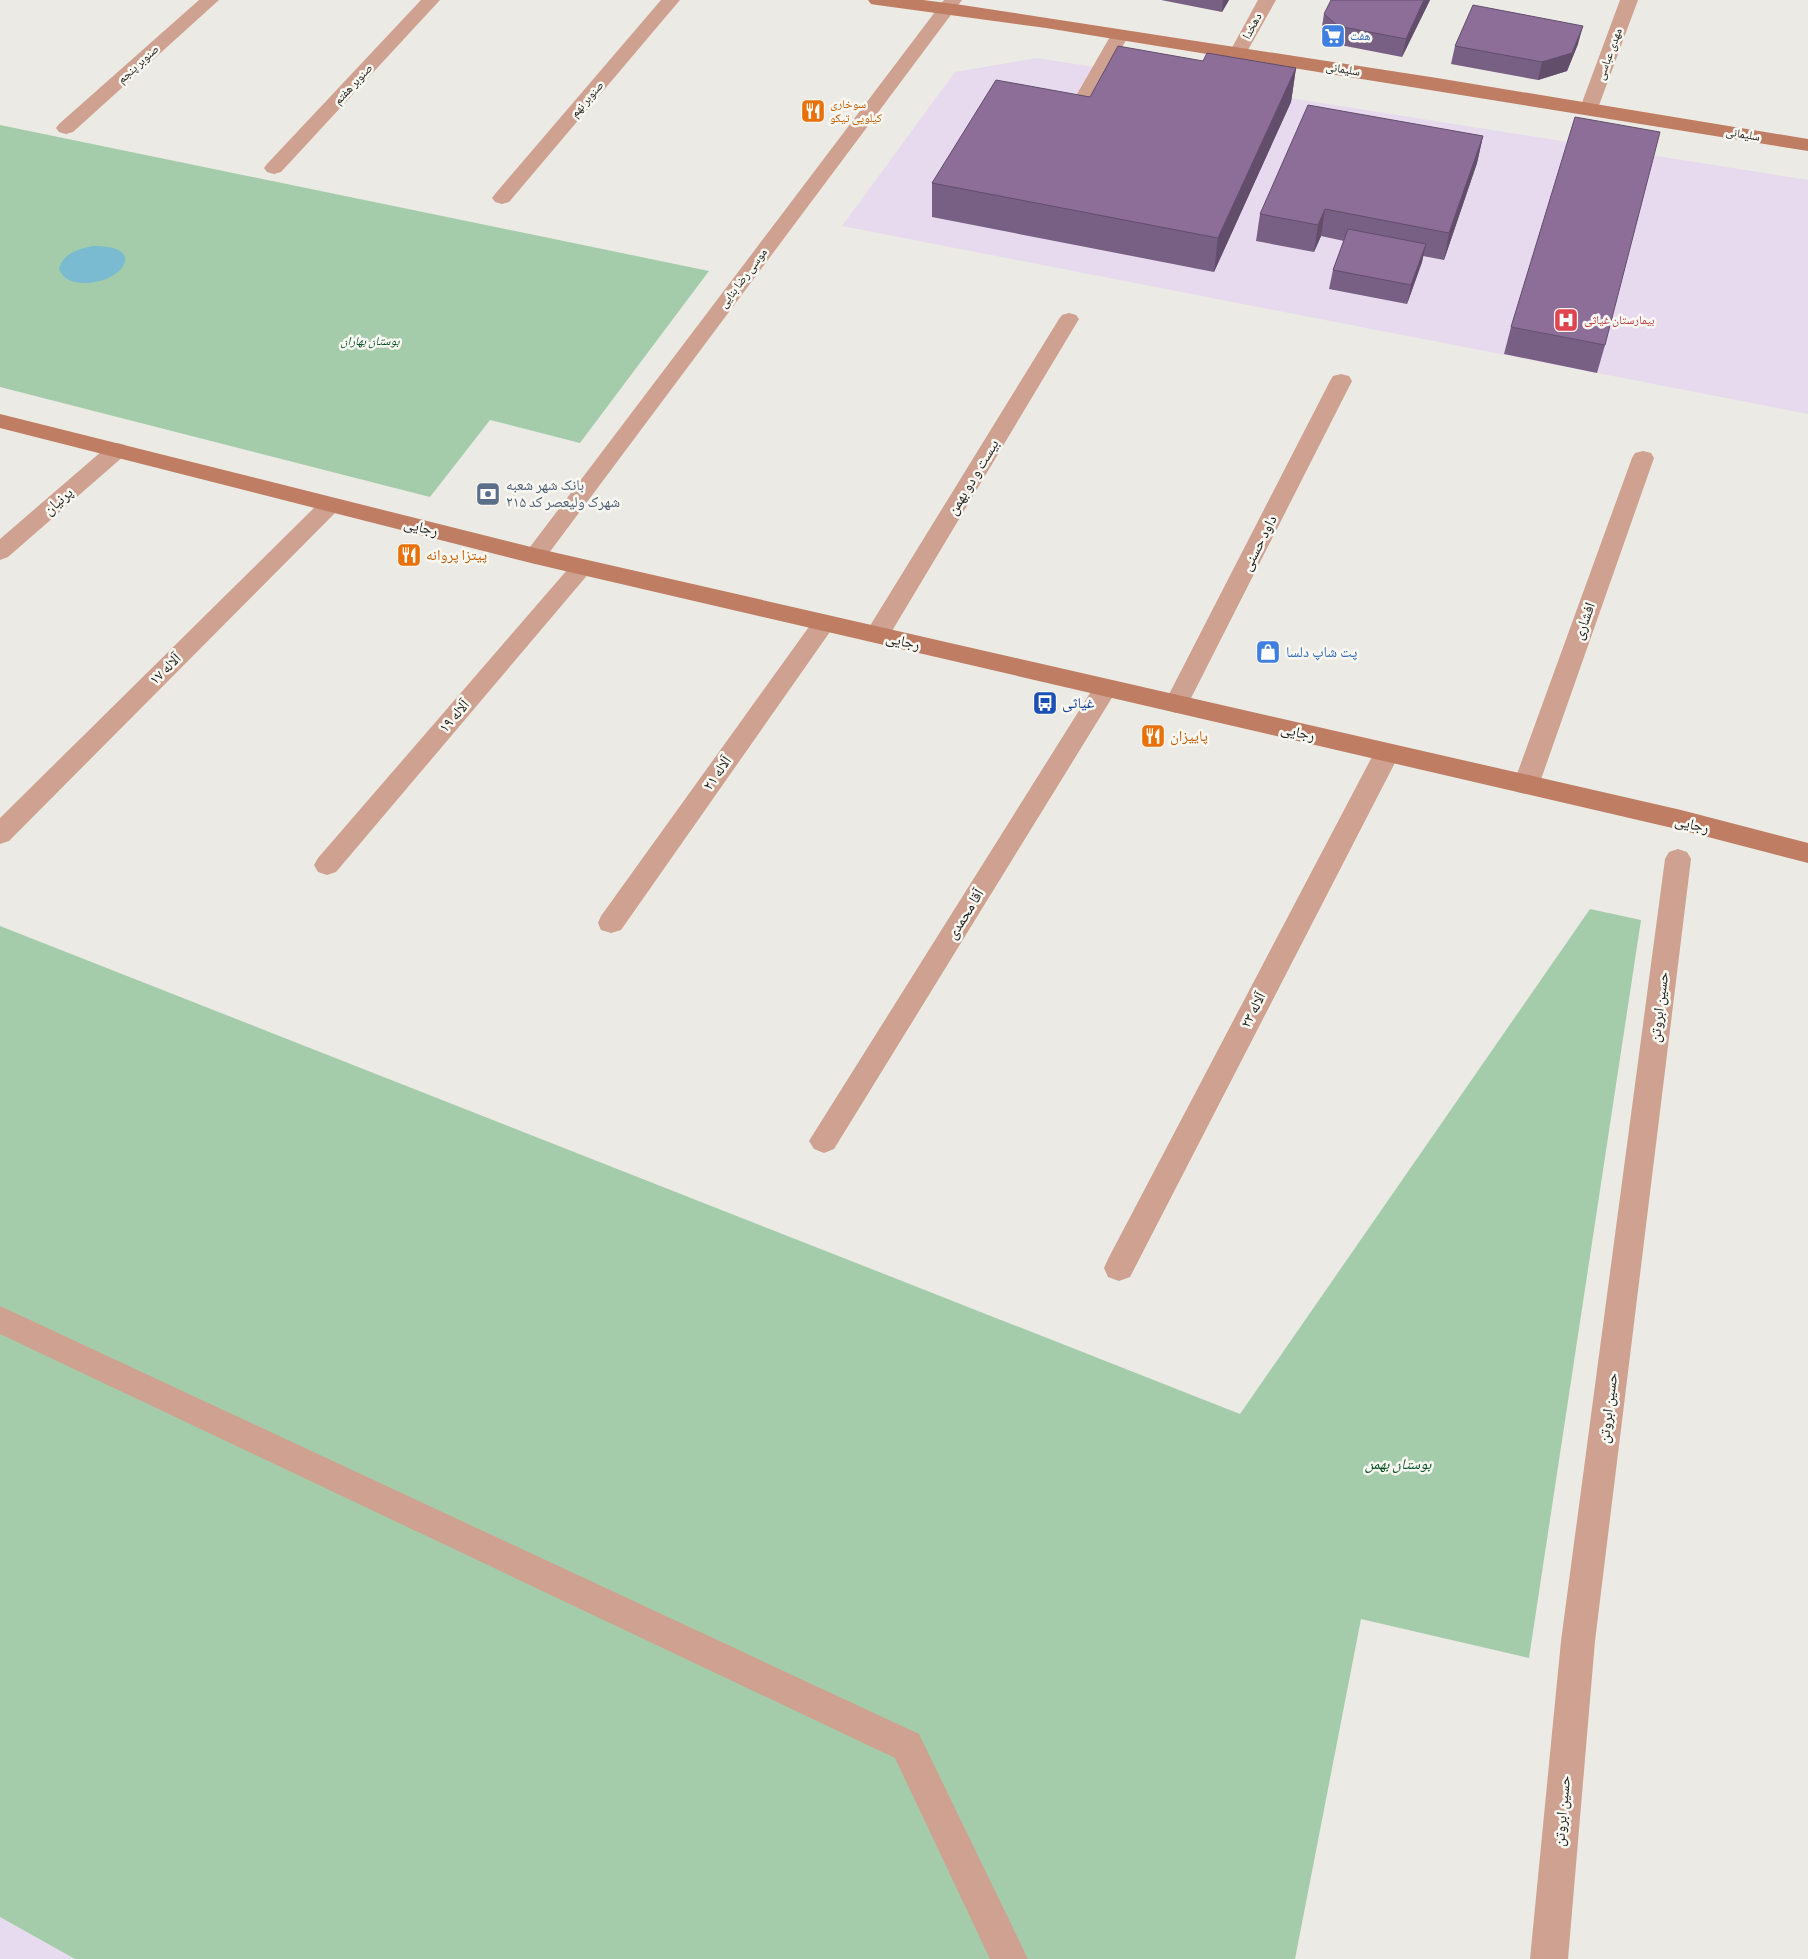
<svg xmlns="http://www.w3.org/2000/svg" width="1808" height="1959" viewBox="0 0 1808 1959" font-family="'Crimson Pro','Noto Naskh Arabic',serif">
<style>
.industrial{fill:#e6dbef}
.medical{fill:#e7daee}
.green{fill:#a4ccab}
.water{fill:#7abbd1}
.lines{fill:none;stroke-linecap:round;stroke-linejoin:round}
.lane{fill:#cfa190;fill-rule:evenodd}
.street{fill:#cfa190;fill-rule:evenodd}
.secondary{fill:#bf7d63;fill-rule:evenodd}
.wall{fill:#785f84}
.shaded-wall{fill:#624d6b}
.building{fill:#8c6e99;stroke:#624d6b}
.labels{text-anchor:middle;stroke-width:5;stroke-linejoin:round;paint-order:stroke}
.far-street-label{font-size:12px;fill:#20201d;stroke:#f8f7f1}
.far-shop-label{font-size:12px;fill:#366cbe;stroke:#f8f7f1;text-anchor:start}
.far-food-label{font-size:12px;fill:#c56008;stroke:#f8f7f1;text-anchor:start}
.far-health-label{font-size:12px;fill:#be3a42;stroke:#f8f7f1;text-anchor:start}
.far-park-label{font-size:12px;font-style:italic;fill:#025021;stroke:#f8f7f1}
.street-label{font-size:15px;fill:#20201d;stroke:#f8f7f1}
.service-label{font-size:15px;fill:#4e5e75;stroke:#f8f7f1;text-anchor:start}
.food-label{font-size:15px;fill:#c56008;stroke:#f8f7f1;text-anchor:start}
.shop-label{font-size:15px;fill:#366cbe;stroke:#f8f7f1;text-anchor:start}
.transit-label{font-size:15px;fill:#164399;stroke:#f8f7f1;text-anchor:start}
.park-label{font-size:15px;font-style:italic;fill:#025021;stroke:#f8f7f1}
</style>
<rect width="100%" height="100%" fill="#ebeae4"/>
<path class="industrial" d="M0,1917l75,42h-75z"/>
<path class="medical" d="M1037,58l771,122v234l-966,-188 113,-154z"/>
<path class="green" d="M0,125l709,146 -129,172 -90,-23 -60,77 -430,-110z
M1590,909l51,11 -112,738 -168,-39 -66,340h-1220l-75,-42v-991l1240,488z"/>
<path class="water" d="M93,246c57,-1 29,39 -12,37 -10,-1 -18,-4 -22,-14 4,-16 20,-20 34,-23z"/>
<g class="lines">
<path class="lane" d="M1120,30l6,1 3,4 -46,80 -2,4 -7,2 -7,-2 -2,-4 46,-80 3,-4z
M0,1306l919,428 109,225h-38l-95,-201 -895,-424z"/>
<path class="street" d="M199,0h20l-146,132 -7,2 -7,-2 -3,-4 3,-4z
M421,0h19l-159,172 -7,2 -7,-2 -3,-4 3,-4z
M661,0h19l-171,202 -7,2 -7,-2 -3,-4 3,-4z
M944,0h18l-419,561 -8,3 -8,-3 -4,-5 4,-5z
M1258,0h18l-32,57 -6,2 -6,-2 -3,-4z
M1620,0h18l-40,108 -2,4 -7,2 -7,-2 -2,-4z
M1069,313l7,2 3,4 -193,322 -9,2 -9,-2 -3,-6 3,-6 191,-310 3,-4z
M1341,374l8,2 3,5 -164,323 -3,6 -9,3 -9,-3 -3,-6 166,-323 3,-5z
M117,443l8,2 3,5 -3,5 -117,102 -8,3v-21l109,-94z
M1643,451l8,2 3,5 -115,327 -4,7 -9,2 -9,-2 -4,-7 119,-327 3,-5z
M330,498l8,2 3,5 -3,5 -329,331 -9,3v-26l322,-318z
M582,559l8,3 4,5 -4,5 -254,300 -9,3 -9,-3 -4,-7 4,-7 256,-296z
M824,615l8,2 4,6 -4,6 -211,301 -10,3 -10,-3 -3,-7 3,-7 215,-299z
M1106,679l9,3 3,6 -284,461 -10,4 -10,-4 -5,-8 5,-8 283,-451z
M1387,744l9,3 4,6 -270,524 -11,4 -11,-4 -4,-9 4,-9 266,-506 4,-6z
M1678,849l9,3 4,7 -96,782 -27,318h-38l31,-318 104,-782 4,-7z"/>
<path class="secondary" d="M868,0h55l39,5 475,73 371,61v12l-762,-123 -169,-23 -6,-1z
M0,414l535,134 1146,262 127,33v20l-127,-33 -1146,-266 -535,-136z"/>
</g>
<path class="wall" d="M1161,0h68l-7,12z
M1430,0l-28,57 -67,-13 -14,-12 3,-18z
M1578,44l-11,27 -29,9 -87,-16 4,-18z
M1203,61l93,7 -5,34 -77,170 -282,-55v-34z
M1483,136l-6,27 -33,97 -21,-4 -1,6 -15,42 -78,-15 4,-19 11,-29 -23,-5 -7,16 -58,-11 4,-27z
M1511,327l94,18 -8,28 -93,-19z"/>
<path class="shaded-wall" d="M1223,0h6l-7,12z
M1424,0h6l-28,57 4,-18z
M1583,26l-5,18 -11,27 -29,9 4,-18z
M1296,68l-5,34 -77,170 4,-34z
M1483,136l-6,27 -33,97 5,-27z
M1325,209l-4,27 -7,16 4,-27z
M1426,244l-4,18 -15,42 4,-19z"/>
<path class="building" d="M1331,0h93l-18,39 -68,-13 -14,-12z
M1473,5l110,21 -11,27 -30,9 -87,-16z
M1118,46l85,15 4,-8 89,15 -78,170 -286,-55 64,-103 94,17z
M1308,105l175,31 -34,97 -124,-24 -7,16 -58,-11z
M1575,117l85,15 -55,213 -94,-18z
M1348,229l78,15 -15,41 -78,-15z"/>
<defs>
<symbol id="supermarket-square" viewBox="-11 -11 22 22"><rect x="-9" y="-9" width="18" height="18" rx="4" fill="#3f7fe0" stroke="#f8f7f1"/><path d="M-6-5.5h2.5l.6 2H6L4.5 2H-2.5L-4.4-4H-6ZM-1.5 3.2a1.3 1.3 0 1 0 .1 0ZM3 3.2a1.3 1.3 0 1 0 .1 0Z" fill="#fff"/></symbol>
<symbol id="restaurant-square" viewBox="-11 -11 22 22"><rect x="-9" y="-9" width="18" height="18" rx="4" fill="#e8710a" stroke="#f8f7f1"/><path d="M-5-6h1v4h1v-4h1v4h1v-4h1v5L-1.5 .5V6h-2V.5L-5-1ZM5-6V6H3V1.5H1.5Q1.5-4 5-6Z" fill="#fff"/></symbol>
<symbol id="hospital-square" viewBox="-11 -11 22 22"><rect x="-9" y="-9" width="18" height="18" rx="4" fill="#e0444e" stroke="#f8f7f1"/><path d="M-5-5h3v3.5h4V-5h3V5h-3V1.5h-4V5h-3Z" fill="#fff"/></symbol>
<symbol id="bank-square" viewBox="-11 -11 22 22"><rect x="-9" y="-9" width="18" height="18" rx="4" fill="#5c6f8a" stroke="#f8f7f1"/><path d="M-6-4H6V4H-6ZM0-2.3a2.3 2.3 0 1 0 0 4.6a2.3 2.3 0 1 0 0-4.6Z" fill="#fff"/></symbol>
<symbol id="shop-square" viewBox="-11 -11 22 22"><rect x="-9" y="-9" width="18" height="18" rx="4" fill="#3f7fe0" stroke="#f8f7f1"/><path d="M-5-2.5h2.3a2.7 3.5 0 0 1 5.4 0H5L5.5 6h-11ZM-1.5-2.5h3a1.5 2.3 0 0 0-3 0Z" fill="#fff"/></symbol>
<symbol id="bus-square" viewBox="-11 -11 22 22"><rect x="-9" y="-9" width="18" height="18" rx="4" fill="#1a4fb4" stroke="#f8f7f1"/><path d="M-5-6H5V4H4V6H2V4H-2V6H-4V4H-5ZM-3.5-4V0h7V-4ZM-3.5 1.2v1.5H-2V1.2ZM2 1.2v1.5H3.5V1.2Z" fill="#fff"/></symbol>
</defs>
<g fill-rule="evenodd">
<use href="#supermarket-square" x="1319" y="22" width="28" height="28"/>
<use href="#restaurant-square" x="799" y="97" width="28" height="28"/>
<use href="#hospital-square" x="1552" y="306" width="28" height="28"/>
<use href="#bank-square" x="474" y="480" width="28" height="28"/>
<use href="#restaurant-square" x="395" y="541" width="28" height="28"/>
<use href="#shop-square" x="1254" y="638" width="28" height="28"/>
<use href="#bus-square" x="1031" y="689" width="28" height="28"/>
<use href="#restaurant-square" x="1139" y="722" width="28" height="28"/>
</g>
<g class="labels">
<g class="far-street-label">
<text transform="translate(1252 26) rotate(-62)" y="4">دهخدا</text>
<text transform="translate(1609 54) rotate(-70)" y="4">مهدی عباسی</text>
<text transform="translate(138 64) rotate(-42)" y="4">صنوبر پنجم</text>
<text transform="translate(1343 69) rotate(9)" y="4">سلیمانی</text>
<text transform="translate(353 84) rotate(-47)" y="4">صنوبر هفتم</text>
<text transform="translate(587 99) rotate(-49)" y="4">صنوبر نهم</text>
<text transform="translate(1743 134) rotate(10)" y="4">سلیمانی</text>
<text transform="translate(743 278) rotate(-53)" y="4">موسی رضا بنایی</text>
</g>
<g class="far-shop-label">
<text x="1350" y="40">هفت</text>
</g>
<g class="far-food-label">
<text x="830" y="108">سوخاری<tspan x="830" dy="14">کیلویی تیکو</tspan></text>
</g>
<g class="far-health-label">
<text x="1584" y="324">بیمارستان غیاثی</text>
</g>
<g class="far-park-label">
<text x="370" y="345">بوستان بهاران</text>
</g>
<g class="street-label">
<text transform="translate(973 477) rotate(-59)" y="5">بیست و دو بهمن</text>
<text transform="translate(58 501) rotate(-41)" y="5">پرنیان</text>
<text transform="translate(421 527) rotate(14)" y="5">رجایی</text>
<text transform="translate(1259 543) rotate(-63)" y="5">داود حسنی</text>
<text transform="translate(1584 621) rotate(-70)" y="5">افشاری</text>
<text transform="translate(903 641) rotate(13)" y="5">رجایی</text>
<text transform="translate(165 669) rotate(-45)" y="5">آلاله ۱۷</text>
<text transform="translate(454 716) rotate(-49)" y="5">آلاله ۱۹</text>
<text transform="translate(1298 732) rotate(13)" y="5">رجایی</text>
<text transform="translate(717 773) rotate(-55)" y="5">آلاله ۲۱</text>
<text transform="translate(1692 824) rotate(14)" y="5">رجایی</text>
<text transform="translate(965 914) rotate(-58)" y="5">آقا محمدی</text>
<text transform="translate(1659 1007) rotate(-83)" y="5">حسین ابروتن</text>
<text transform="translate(1253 1010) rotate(-63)" y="5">آلاله ۲۳</text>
<text transform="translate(1608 1408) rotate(-83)" y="5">حسین ابروتن</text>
<text transform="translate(1562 1811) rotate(-85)" y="5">حسین ابروتن</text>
</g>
<g class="service-label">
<text x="506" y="490">بانک شهر شعبه<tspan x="506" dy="17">شهرک ولیعصر کد ۲۱۵</tspan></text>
</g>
<g class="food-label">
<text x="426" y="560">پیتزا پروانه</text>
<text x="1170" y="741">پاییزان</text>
</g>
<g class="shop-label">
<text x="1286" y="657">پت شاپ دلسا</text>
</g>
<g class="transit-label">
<text x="1062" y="708">غیاثی</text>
</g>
<g class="park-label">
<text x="1398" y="1469">بوستان بهمن</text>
</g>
</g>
</svg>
